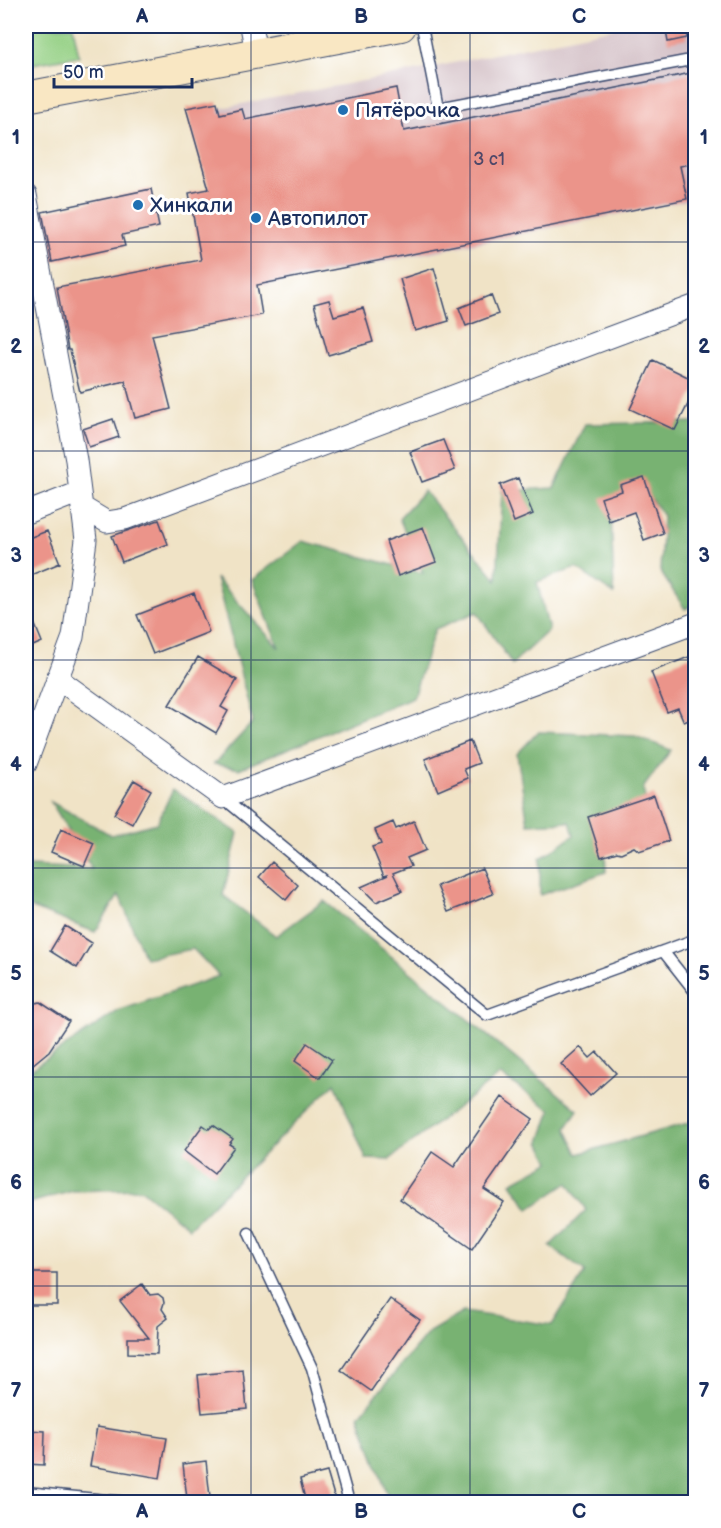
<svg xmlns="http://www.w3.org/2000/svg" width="721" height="1528" viewBox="0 0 721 1528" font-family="'Balsamiq Sans',sans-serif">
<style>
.industrial{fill:#d2bec4}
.green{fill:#95d085;stroke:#588072;stroke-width:1.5}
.forest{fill:#78b272;stroke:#4a7068;stroke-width:1.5}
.building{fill:#eb948a}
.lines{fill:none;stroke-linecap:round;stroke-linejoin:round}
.lane-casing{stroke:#3b4a6e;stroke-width:13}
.street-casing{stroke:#3b4a6e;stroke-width:23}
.secondary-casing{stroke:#3b4a6e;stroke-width:32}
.lane{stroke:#fff;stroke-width:10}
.street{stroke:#fff;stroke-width:21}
.secondary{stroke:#f9e7c3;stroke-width:30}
.grid{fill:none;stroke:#1b2f5e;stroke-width:1.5;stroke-opacity:0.55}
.poi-dot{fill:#1f6fb2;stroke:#fff;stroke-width:2}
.labels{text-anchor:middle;stroke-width:6;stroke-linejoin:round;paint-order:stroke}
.number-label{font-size:18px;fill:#4f4869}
.poi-label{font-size:21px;fill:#1b2f5e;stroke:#fff;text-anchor:start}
.neatline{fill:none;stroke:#1b2f5e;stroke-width:2}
.grid-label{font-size:20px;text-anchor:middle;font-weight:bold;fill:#1b2f5e}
</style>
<rect width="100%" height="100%" fill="#fff"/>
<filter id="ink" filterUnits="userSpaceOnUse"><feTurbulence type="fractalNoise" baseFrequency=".0167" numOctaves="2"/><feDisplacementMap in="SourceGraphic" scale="12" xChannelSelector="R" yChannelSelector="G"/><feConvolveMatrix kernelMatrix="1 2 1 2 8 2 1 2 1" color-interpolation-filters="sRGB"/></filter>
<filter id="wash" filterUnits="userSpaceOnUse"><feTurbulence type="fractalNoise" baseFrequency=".008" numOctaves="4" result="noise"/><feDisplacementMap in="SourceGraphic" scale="24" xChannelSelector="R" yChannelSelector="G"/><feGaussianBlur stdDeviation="1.35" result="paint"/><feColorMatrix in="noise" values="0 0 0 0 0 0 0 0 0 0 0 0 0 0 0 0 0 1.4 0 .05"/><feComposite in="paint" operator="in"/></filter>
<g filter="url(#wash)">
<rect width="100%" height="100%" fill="#f0e3c6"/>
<path class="industrial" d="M624,26h71v173l-430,87 -49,-177 214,-41z"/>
<path class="green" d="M26,26h47l6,30 -53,9z"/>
<path class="forest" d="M695,422v182l-10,5 -25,-38 3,-55 -23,-33 -29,28 3,83 -38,-26 -39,14 12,48 -37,34 -35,-52 -42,17 -22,68 -174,72 -25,-5 39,-42 -37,-144 63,70 -27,-68 51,-39 120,32 -24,-55 25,-27 73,89 5,-89 52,-3 31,-64z
M538,732l97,4 36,14 -28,38 5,24 -44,17 2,43 -66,23v-36l34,-24 -4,-13 -42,2 -11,-70z
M173,789l65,44 -15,62 53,41 48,-35 254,209 -12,18 12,26 117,-33v381h-305l-31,-86 70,-84 34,-20 89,13 33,-53 -35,-26 36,-36 -18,-27 -39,26 -18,-26 39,-21 -10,-20 11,-32 -51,-35 -111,85 -23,-1 -31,-76 -146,145 -48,-39 -68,2 -47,13v-131l92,-62 101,-35 -26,-27 -48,9 -26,-63 -24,37 -69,-26v-33l3,-7 63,3 -41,-67 60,33 46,-12z"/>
<g id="blocks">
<path class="building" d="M665,26h20l2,12 -19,4z
M696,72v91l-16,3 7,33 -430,86 5,30 -110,20 19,74 -36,9 -10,-37 -45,11 -10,-42h-2l-11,-63 144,-27 -12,-67 20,-4 -23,-81 31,-6 3,12 22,-5 3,10 151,-31 8,43z
M151,189l8,38 -37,8 3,11 -73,16 -10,-50z
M434,268l15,53 -34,10 -15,-52z
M491,295l7,19 -32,12 -7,-18z
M329,300l5,16 29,-8 10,34 -45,13 -14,-51z
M653,360l43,21v7l-21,42 -45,-21z
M113,419l6,18 -30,10 -6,-18z
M443,440l12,30 -33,12 -12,-30z
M644,477l19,56 -19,7 -10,-28 -25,9 -8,-23 21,-7 -2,-6z
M518,478l15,36 -19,8 -14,-37z
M159,520l9,24 -46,18 -10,-26z
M423,527l13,35 -38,14 -12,-35z
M47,531l13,32 -34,14v-38z
M194,593l15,39 -56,22 -16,-39z
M26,603l16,39 -16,7z
M696,654v63l-12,5 -6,-14 -11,4 -16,-40z
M198,657l39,23 -16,27 7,4 -12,22 -47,-28z
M470,741l9,22 -15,6 4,9 -30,13 -13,-32z
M134,780l17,10 -19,34 -18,-10z
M654,795l15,46 -30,10 -5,-4 -13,6 -4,-1 -16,5 -13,-40z
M414,821l12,29 -19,8 4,8 -18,7 9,18 -26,11 -15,-15 27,-12 -4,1 -12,-29 9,-3 -6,-14 18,-8 3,7z
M61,829l33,14 -10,23 -33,-14z
M272,862l26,23 -12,15 -27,-23z
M482,868l11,26 -45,18 -11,-26z
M65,926l27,17 -15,25 -27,-17z
M40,1002l29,19 -20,30 -23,19v-65z
M307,1043l25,17 -12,18 -25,-17z
M580,1047l10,11 7,-6 19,21 -26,23 -29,-32z
M502,1097l31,22 -49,70 20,13 -32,47 -72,-50 32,-47 22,15z
M203,1125l6,4 4,-4 20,14 -4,5 5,3 -20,27 -30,-23z
M26,1273h31v32h-31z
M142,1284l8,11 8,-1 5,4 1,5 -2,6 6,9 -10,8 -1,28 -29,-1v-15h21l-29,-37z
M390,1299l30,21 -49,71 -30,-21z
M243,1370l4,39 -45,4 -4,-38z
M97,1427l70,11 -7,40 -70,-12z
M26,1430l19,1 -1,34 -18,-1z
M206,1461l4,36 -23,2 -4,-35z
M327,1472l8,27 -12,4h-17l-6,-24z"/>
</g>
</g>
<g filter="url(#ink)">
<use href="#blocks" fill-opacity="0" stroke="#3b4a6e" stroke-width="1.5"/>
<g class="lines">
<defs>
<path id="lane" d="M422,26l16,82 258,-49
M693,26l3,12
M223,798l264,217 209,-76
M663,951l33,42
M249,1233l63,135 37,134
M26,1492l101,10"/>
<path id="street" d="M251,26l5,26
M26,195l50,265 10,80 -13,97 -47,127
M82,507l25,15 18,-3 571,-214
M26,513l54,-21
M57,678l166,120 473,-175"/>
<path id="secondary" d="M26,97l375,-71"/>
</defs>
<use href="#lane" class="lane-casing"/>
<use href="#street" class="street-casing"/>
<use href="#secondary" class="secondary-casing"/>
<use href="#lane" class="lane"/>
<use href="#street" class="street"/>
<use href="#secondary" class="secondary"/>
</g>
</g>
<path class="grid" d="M251,26v1476M470,26v1476M26,242h670M26,451h670M26,660h670M26,868h670M26,1077h670M26,1286h670"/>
<g class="poi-dot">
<circle cx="343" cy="110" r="6"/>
<circle cx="138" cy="205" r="6"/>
<circle cx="256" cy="218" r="6"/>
</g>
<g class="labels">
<g class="number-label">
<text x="489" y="165">3 с1</text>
</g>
<g class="poi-label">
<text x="355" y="117">Пятёрочка</text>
<text x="150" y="212">Хинкали</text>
<text x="268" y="225">Автопилот</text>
</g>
</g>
<rect width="721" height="1528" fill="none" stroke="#fff" stroke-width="66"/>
<path d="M54 78v9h138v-9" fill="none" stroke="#1b2f5e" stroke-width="3"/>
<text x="63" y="78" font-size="18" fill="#1b2f5e" stroke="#ffffff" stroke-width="4.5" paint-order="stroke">50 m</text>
<rect x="33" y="33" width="655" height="1462" class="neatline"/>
<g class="grid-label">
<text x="142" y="23">A</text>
<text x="361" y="23">B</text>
<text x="579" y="23">C</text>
<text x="16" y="144">1</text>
<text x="704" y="144">1</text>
<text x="16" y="353">2</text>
<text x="704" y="353">2</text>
<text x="16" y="562">3</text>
<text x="704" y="562">3</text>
<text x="16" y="771">4</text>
<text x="704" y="771">4</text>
<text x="16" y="980">5</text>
<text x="704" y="980">5</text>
<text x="16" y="1189">6</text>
<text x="704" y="1189">6</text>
<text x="16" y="1397">7</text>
<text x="704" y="1397">7</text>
<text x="142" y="1518">A</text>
<text x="361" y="1518">B</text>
<text x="579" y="1518">C</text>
</g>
</svg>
